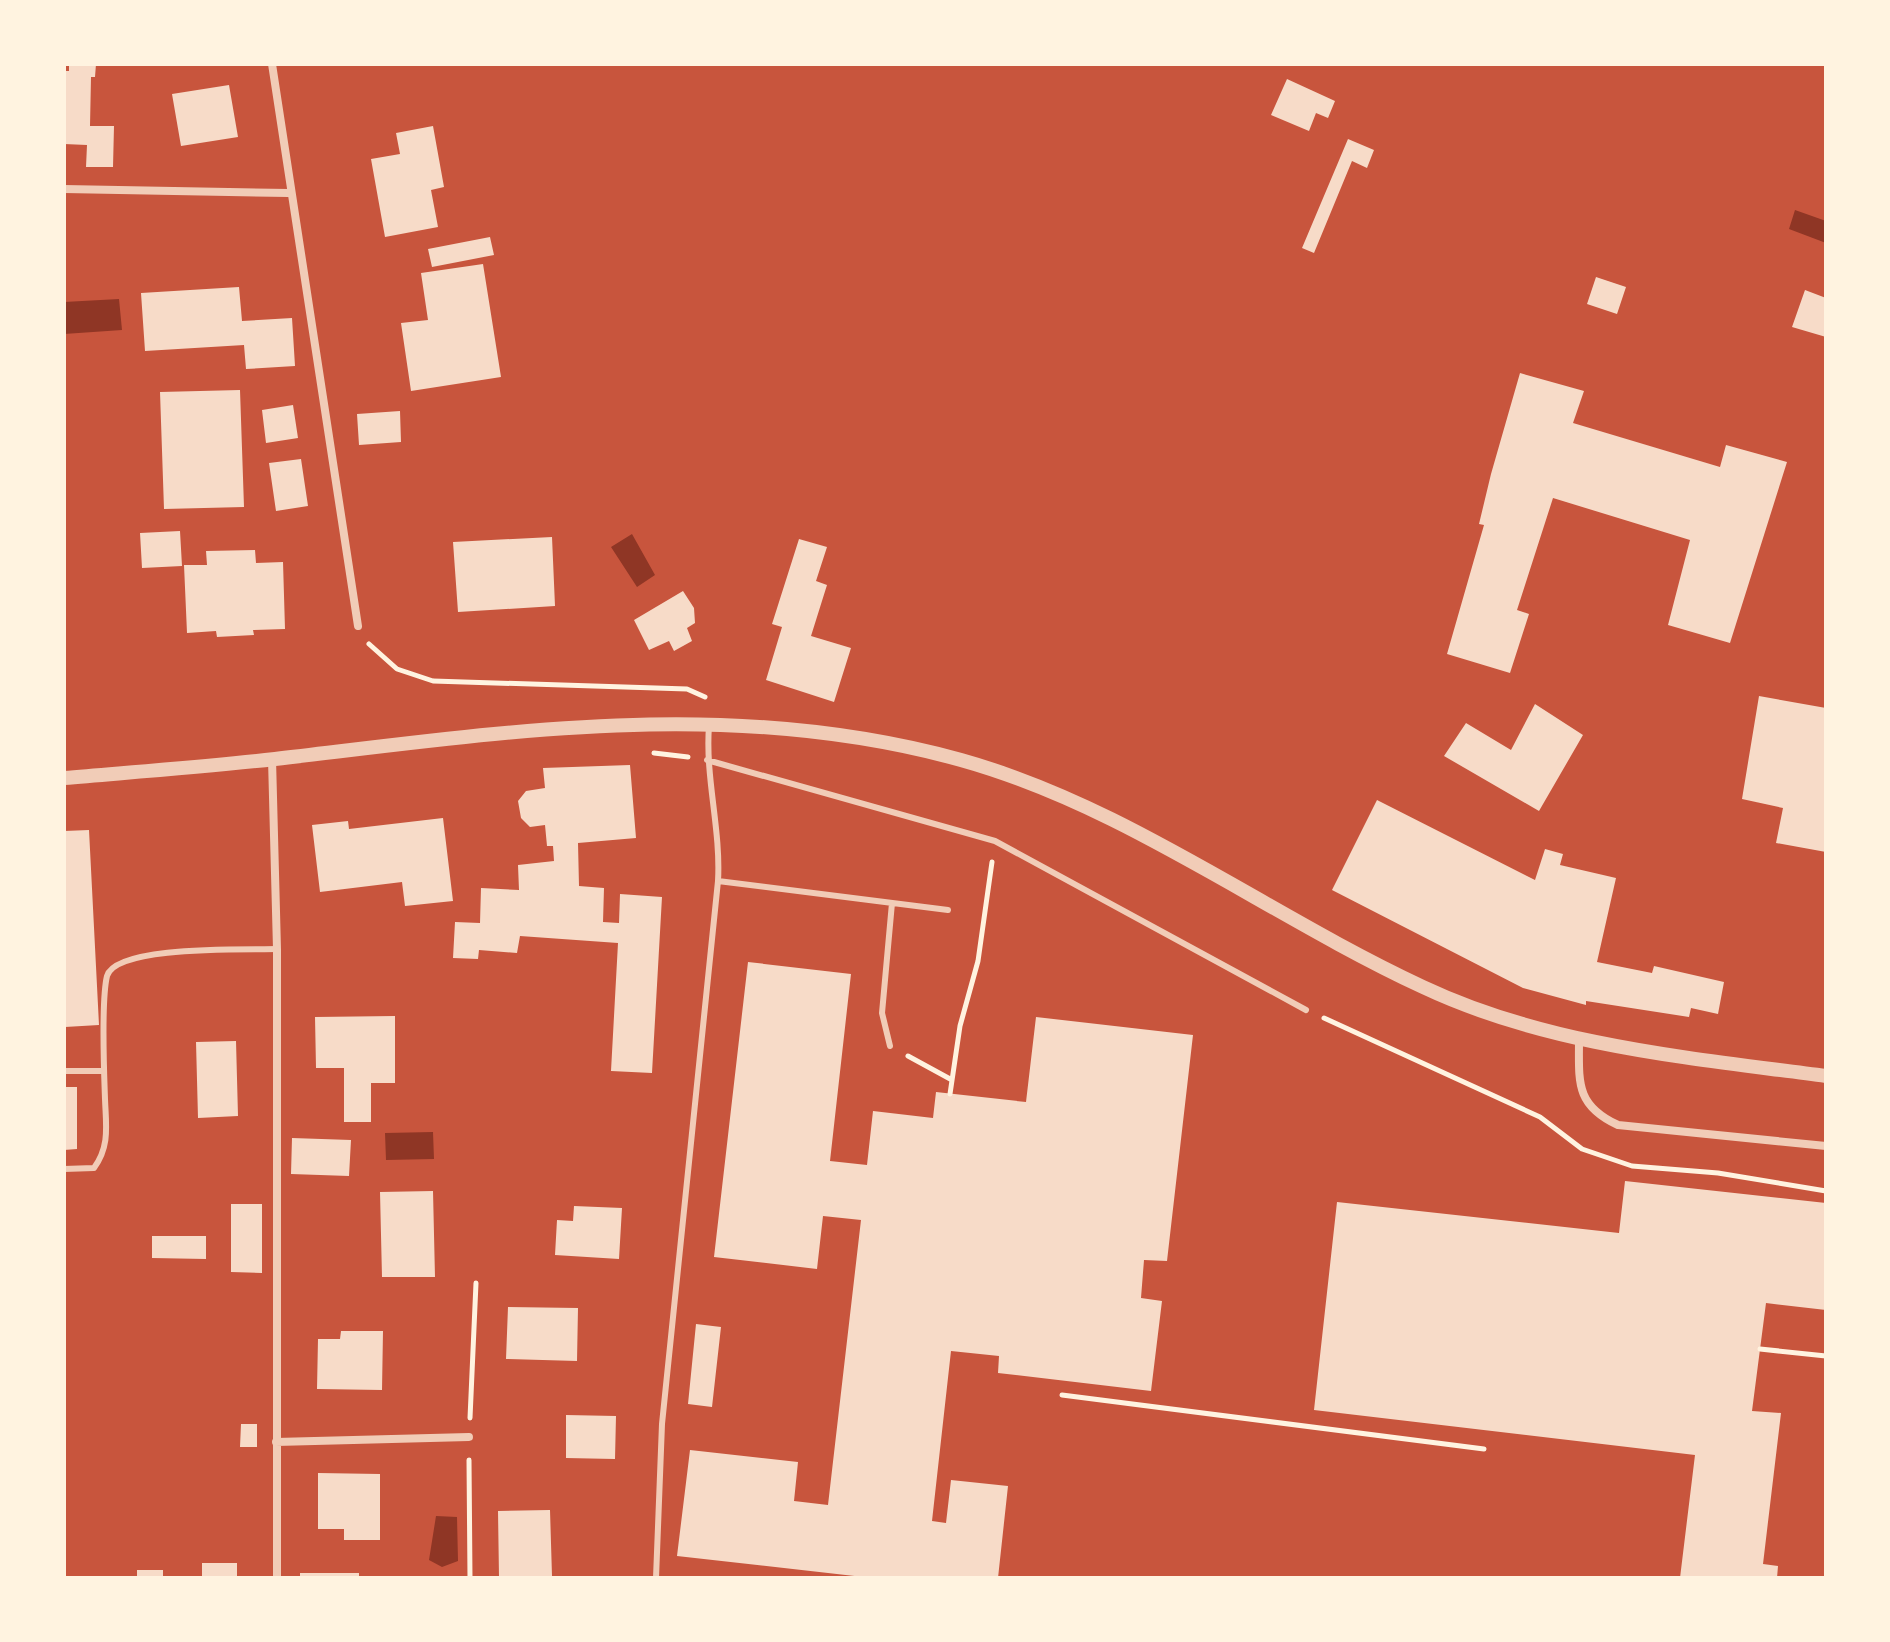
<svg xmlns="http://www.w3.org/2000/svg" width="1890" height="1642" viewBox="0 0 1890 1642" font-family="Arial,sans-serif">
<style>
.water{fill:#8f3625}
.building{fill:#f7dbc8}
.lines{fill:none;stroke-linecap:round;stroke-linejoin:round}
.path{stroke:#fff3e0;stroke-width:5}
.service{stroke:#f1ccb7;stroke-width:6}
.minor{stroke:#f1ccb7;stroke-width:8}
.tertiary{stroke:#f1ccb7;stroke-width:14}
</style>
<rect width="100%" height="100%" fill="#c8553d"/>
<path class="water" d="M1795,210l31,11v22l-37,-14z
M119,299l3,31 -58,4v-32z
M632,534l23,41 -18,12 -26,-40z
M433,1132l1,27 -48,1 -1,-27z
M436,1516l21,1 1,44 -16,6 -13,-7z"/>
<path class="building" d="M69,64h27l-1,13h-4l-1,49h24l-1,41h-27l1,-22 -23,-1v-73h5z
M1287,79l48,22 -7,17 -12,-5 -7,18 -38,-16z
M229,85l9,52 -57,9 -9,-52z
M433,126l11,61 -13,3 7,37 -53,10 -14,-78 29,-5 -4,-21z
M1348,139l26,11 -7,18 -15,-7 -38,92 -12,-5z
M490,237l4,18 -62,12 -4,-18z
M483,264l18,113 -90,14 -10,-68 27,-3 -7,-47z
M1596,277l30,10 -9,27 -30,-10z
M239,287l3,34 50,-3 3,48 -49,3 -2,-24 -99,6 -4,-58z
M1805,290l21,8v39l-34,-10z
M1520,373l64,18 -11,32 147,44 6,-22 61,17 -57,181 -62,-18 22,-85 -137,-42 -36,112 12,4 -19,59 -63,-19 37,-129 -5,-1 12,-50z
M240,390l4,117 -80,2 -4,-117z
M293,405l5,33 -32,5 -4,-33z
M400,411l1,31 -42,3 -2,-31z
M301,459l7,47 -32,5 -7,-48z
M180,531l2,35 -40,2 -2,-35z
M552,537l3,69 -97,6 -5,-70z
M799,539l28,8 -11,34 11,4 -16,51 40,12 -17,54 -68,-22 16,-53 -10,-3z
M255,550l1,13 27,-1 2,67 -32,1 1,5 -37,2 -1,-6 -29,2 -3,-68h23l-1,-14z
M683,591l11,17 1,15 -8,5 5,13 -18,10 -5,-10 -20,9 -15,-30z
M1759,696l67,12v144l-50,-9 7,-35 -41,-9z
M1535,704l48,31 -44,76 -95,-55 22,-33 45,27z
M630,765l6,73 -58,5 1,43 25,2 -1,34 16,1 1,-29 42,3 -10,176 -41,-2 7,-128 -98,-7 -3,17 -38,-3 -1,9 -25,-1 2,-36 25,1 1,-35 38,2 -1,-25 36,-4 -1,-15h-6l-2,-21 -15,2 -9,-9 -3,-17 8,-10 19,-3 -2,-20z
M1377,800l158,80 10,-31 18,5 -3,11 56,13 -19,84 55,11 2,-7 70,16 -6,32 -27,-6 -2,9 -103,-16v4l-63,-17 -191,-98z
M443,818l10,83 -48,5 -3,-24 -82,10 -8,-67 36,-4 1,8z
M89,830l10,195 -34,2 -1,-196z
M748,962l103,12 -21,187 37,4 6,-54 60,7 3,-26 90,10 10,-85 157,18 -26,226 -23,-1 -3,38 21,3 -11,90 -153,-18 1,-17 -48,-5 -19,170 14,2 5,-43 57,6 -10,92h-126l-195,-22 13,-106 108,12 -4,39 34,4 33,-285 -38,-4 -6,53 -103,-12z
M395,1016v67h-24v39h-27v-54h-28l-1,-51z
M236,1041l2,75 -40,2 -2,-76z
M64,1087h13v62l-13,1z
M292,1138l59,2 -2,36 -58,-2z
M1625,1181l201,22v107l-60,-7 -14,108 29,2 -18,151 15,2 -1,12h-97l15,-123 -381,-45 23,-208 282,31z
M433,1191l2,86h-53l-2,-85z
M231,1204h31v69l-31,-1z
M574,1206l48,2 -3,51 -64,-4 2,-35 16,1z
M152,1236h54v23l-54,-1z
M508,1307l70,1 -1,53 -71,-2z
M696,1324l25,3 -9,80 -24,-3z
M341,1331h42l-1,59 -65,-1 1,-50h22z
M566,1415l50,1 -1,43 -49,-1z
M241,1424h16v23h-17z
M318,1473l62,1v66h-36v-11h-26z
M550,1510l2,66 -53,1 -1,-66z
M202,1563h35v15h-35z
M137,1570h26v8h-26z
M300,1573h59v5h-59z"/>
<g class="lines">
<path class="path" d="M369,644l28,25 36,12 254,8 18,8
M654,753l34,4
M1324,1018l216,99 42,32 50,17 86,7 108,18
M908,1056l44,24
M950,1094l10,-68 18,-65 14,-99
M1760,1349l66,7
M1062,1395l422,54
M470,1418l6,-135
M469,1460l1,118"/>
<path class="service" d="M707,760l288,81 311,169
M718,881l230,29
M890,1046l-8,-33 10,-110
M64,1071h40
M64,1169l30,-1c16,-22 12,-42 11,-69 -1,-28 -4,-98 2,-123 9,-31 139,-26 170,-27
M656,1578l6,-154 56,-543c3,-52 -13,-103 -9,-155"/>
<path class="minor" d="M272,64l86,562
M64,189l225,4
M272,759l5,190v629
M1579,1039c0,43 -4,66 39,86l208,21
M276,1442l193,-5"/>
<path class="tertiary" d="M64,778c70,-6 141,-11 211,-19 232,-27 455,-63 686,1 165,46 307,155 462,227 125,59 268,71 403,89"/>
</g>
<rect width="1890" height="1642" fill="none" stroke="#fff3e0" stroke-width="132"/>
</svg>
